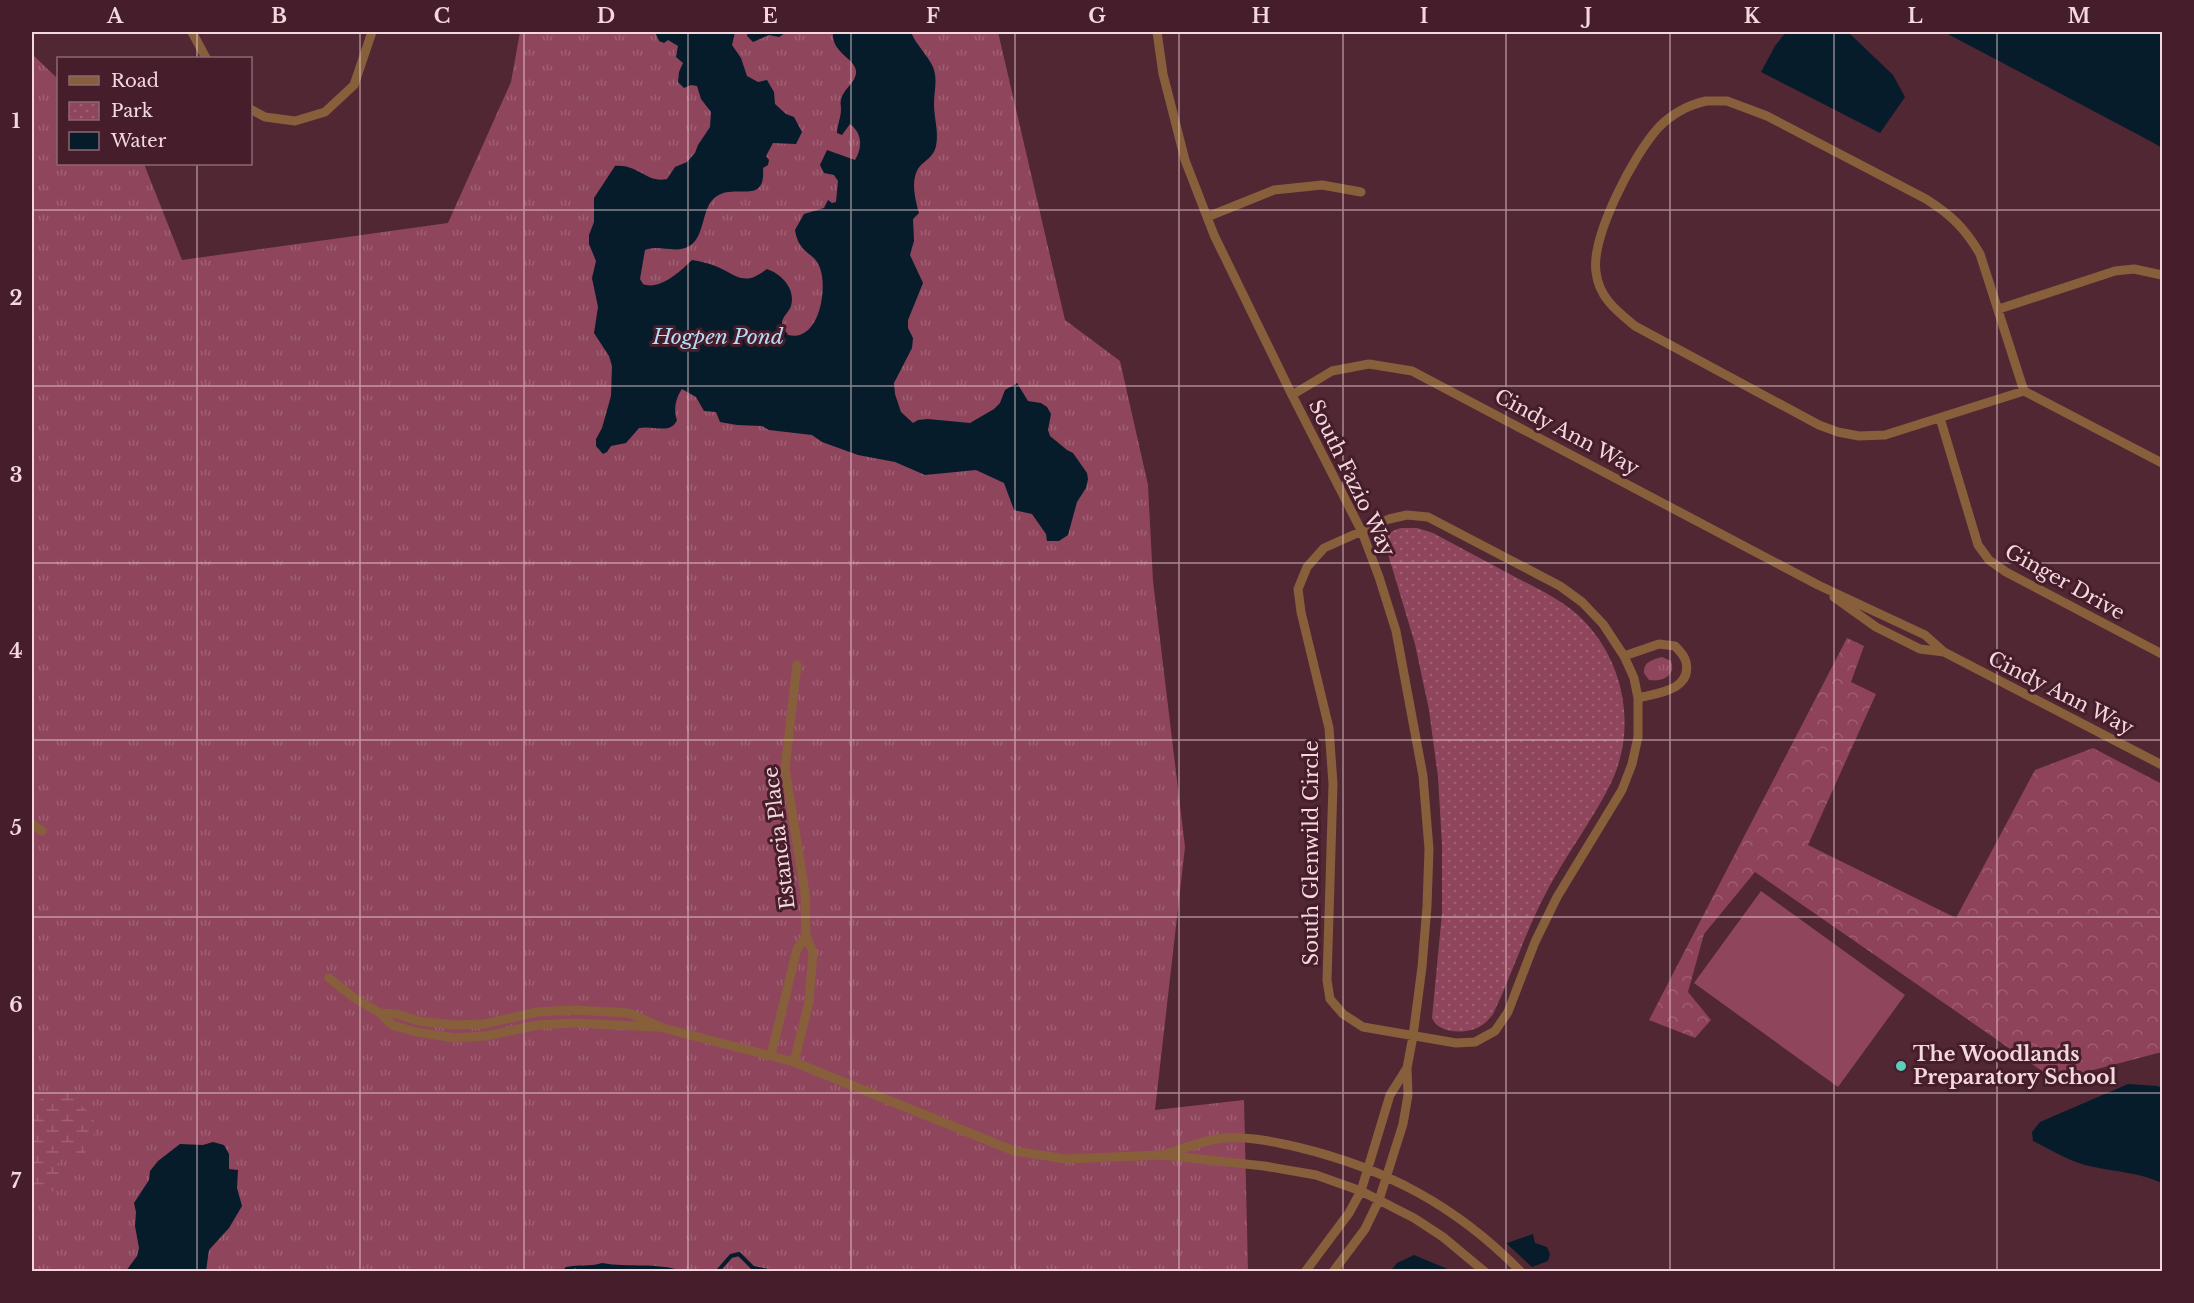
<svg xmlns="http://www.w3.org/2000/svg" width="2194" height="1303" viewBox="0 0 2194 1303" font-family="'Libre Baskerville',serif">
<style>
.grass{fill:url(#grass-tufts)}
.forest{fill:url(#forest-crowns)}
.wetland{fill:url(#wetland-marsh)}
.park{fill:url(#park-dots)}
.garden{fill:#8f465d}
.water{fill:#061c2b}
.pier{fill:#512734}
.lines{fill:none;stroke-linecap:round;stroke-linejoin:round}
.stream{stroke:#061c2b;stroke-width:4}
.street{stroke:#885f3b;stroke-width:9}
.grid{fill:none;stroke:#f4d8de;stroke-width:1.5;stroke-opacity:0.55}
.poi-dot{fill:#5bcebc;stroke:#461d2a;stroke-width:2}
.labels{text-anchor:middle;stroke-width:6;stroke-linejoin:round;paint-order:stroke}
.street-label{font-size:20px;fill:#f4d8de;stroke:#461d2a}
.poi-label{font-size:20px;font-weight:bold;fill:#f4d8de;stroke:#461d2a;text-anchor:start}
.water-label{font-size:21px;font-style:italic;fill:#b7dbf6;stroke:#461d2a}
.neatline{fill:none;stroke:#f4d8de;stroke-width:2}
.grid-label{font-size:20px;text-anchor:middle;font-weight:bold;fill:#f4d8de}
</style>
<defs>
<pattern id="grass-tufts" width="24" height="20" patternUnits="userSpaceOnUse" patternTransform="scale(1.5)"><rect width="24" height="20" fill="#8f465d"/><path d="M3 7l-1-3M5 7V3M7 7l1-3M15 17l-1-3M17 17v-4M19 17l1-3" fill="none" stroke="#9f6074"/></pattern>
<pattern id="forest-crowns" width="20" height="18" patternUnits="userSpaceOnUse" patternTransform="scale(1.5)"><rect width="20" height="18" fill="#8e435b"/><path d="M2 6a3 3 0 1 1 6 0M12 15a3 3 0 1 1 6 0" fill="none" stroke="#9e5d72"/></pattern>
<pattern id="wetland-marsh" width="20" height="14" patternUnits="userSpaceOnUse" patternTransform="scale(1.5)"><rect width="20" height="14" fill="#8f465d"/><path d="M1 5h8M5 5V1M11 12h8M15 12V8" fill="none" stroke="#9f6074"/></pattern>
<pattern id="park-dots" width="8" height="8" patternUnits="userSpaceOnUse" patternTransform="scale(1.5)"><rect width="8" height="8" fill="#8f465d"/><path d="M2 2h.1M6 6h.1" fill="none" stroke="#9f6074" stroke-width="1.8" stroke-linecap="round"/></pattern>
</defs>
<rect width="100%" height="100%" fill="#512734"/>
<path class="grass" d="M520,32h478l67,288 55,41 28,124 5,96 32,266 -30,263 89,-10 4,171h-1216v-1217l26,25v85h86l38,96 266,-37 63,-141z
M1662,657l9,4c6,15 -10,21 -22,19l-5,-7c-1,-11 8,-13 18,-16z"/>
<path class="forest" d="M1847,638l17,8 -13,36 25,12 -68,151 148,73 79,-148 58,-22 69,36v268l-107,28 -300,-208 -51,62 -16,58 23,28 -16,18 -46,-18z"/>
<path class="wetland" d="M65,1089l26,26 6,13 -12,25 -20,1 -8,10 3,12 -5,14 -23,10v-97z"/>
<path class="park" d="M1401,528h16l16,5c28,15 56,30 84,45 23,12 47,23 65,41 43,43 55,110 29,164 -18,37 -44,70 -63,106 -22,40 -35,84 -55,125 -4,5 -8,10 -14,13 -13,7 -41,7 -47,-9l10,-105v-68l-4,-68 -9,-67 -14,-66 -30,-100c0,-11 7,-13 16,-16z"/>
<path class="garden" d="M1761,891l144,104 -67,92 -144,-104z"/>
<path class="water" d="M655,32h80l-3,13 9,13 6,18 11,6 9,-2 7,12 1,12 11,10 8,3 8,15 -6,12 -23,-1 -7,13 3,4 -1,5 -5,3c3,38 -27,15 -46,28 -16,10 -11,38 -26,49 -15,10 -30,-1 -46,5l-5,29 3,5c16,7 38,-13 49,-24 11,2 21,4 32,10 18,10 24,13 43,-1 14,5 29,19 24,37 -2,6 -9,11 -9,17 0,5 4,8 6,12 31,8 40,-46 32,-67 -6,-17 -21,-13 -25,-38l9,-16 20,-6 4,-8 4,3 4,-1 2,-21 -4,-6 -10,-2 -4,-8 7,-15 28,10c8,-13 7,-27 -5,-36l-8,11 -5,-2c0,-8 4,-15 4,-24 0,-3 -1,-6 0,-9 2,-11 16,-18 15,-29 -1,-13 -25,-18 -23,-39h78c5,13 16,22 22,35 5,13 1,24 1,37 0,15 5,27 2,42 -2,9 -8,13 -14,18 -13,12 -7,35 -3,49l-6,6 1,22 -4,14 13,28 -15,37v8l5,10 -1,10 -18,35 1,11 6,18 12,11 5,-3 10,-1 42,4 24,-14 6,-6 5,-13 12,-7 11,18 13,2 6,4 4,7 -3,16 2,6 17,14 6,3 14,20 1,6 -2,9 -9,14 -9,33 -9,6h-12l-1,-7 -14,-20 -18,-4 -10,-27 -28,-13 -51,5 -30,-13 -37,-7 -36,-13 -10,-7 -43,-5 -7,-4 -25,-1 -17,-3 -4,-10 -12,-1 -8,-14 -14,-8c-6,8 -9,21 -5,31 -6,15 -24,5 -38,8l-13,15 -15,3 -4,6 -4,2 -7,-8v-7l6,-11 9,-32 1,-30 -3,-10 -15,-23 4,-26 -6,-29 4,-17 -7,-17v-9l5,-13v-24l21,-32c24,-2 32,18 52,13l8,-12 12,-5 8,-9 3,-8 12,-18 1,-15 -10,-13 -4,-13 -6,-1 -7,3 -6,-6 1,-10 4,-9 -7,-6 2,-11 -10,-6 -4,3 -5,-2z
M748,32h39l-8,5 -10,-2 -16,7 -6,-6z
M1786,32h62l45,43 12,22 -25,36 -119,-61 14,-26z
M1944,32h218v116l-10,-6z
M2128,1084l29,2 5,2v95c-21,-10 -45,-11 -68,-16 -22,-4 -41,-16 -61,-26l-1,-9 8,-10z
M213,1142l11,3 5,9v15l9,1 -1,18 5,18 -13,22 -20,22 -3,21h-80l11,-15 2,-8 -4,-22 1,-14 -2,-9 15,-23 1,-9 8,-10 22,-17 23,1z
M1533,1234l2,9 12,4 3,7 -2,7 -16,6 -4,4 -138,1 7,-9 17,-8 36,15 17,-1 40,-26z
M602,1263c27,5 54,-1 80,8l-80,-1 -22,2 -5,-4 -3,3h-10l4,-4c13,-3 23,0 36,-4z"/>
<path class="pier" d="M1504,1241l30,28 -2,3 -62,-1 -5,-4z"/>
<g class="lines">
<path class="stream" d="M717,1272l14,-16 8,-2 14,14 21,4"/>
<path class="street" d="M192,32l14,26
M1157,32l6,42 22,86 29,75 78,160 70,137 17,45 17,54 27,145 6,73 -2,57 -5,61 -9,69 -6,32 1,27 -5,29 -24,76 -14,29 -32,43
M1706,101h21l40,15 159,83c25,16 39,29 54,55l44,137 -139,44 -26,1 -21,-4 -19,-7 -184,-99c-18,-15 -36,-28 -39,-54 -5,-36 38,-118 63,-145 14,-14 29,-22 47,-26z
M250,109l15,8 30,4 30,-9 29,-27 18,-53
M1207,217l67,-27 48,-5 39,7
M1999,309l116,-38 19,-2 28,6
M2024,391l138,72
M1292,395l40,-24 37,-7 43,7 406,214 107,50 19,17 218,113
M1940,418l38,127 11,15 17,12 156,82
M1407,515l21,2 132,69 22,16 21,22 21,32 10,22 4,20v39l-6,27 -10,26 -65,107 -22,45 -27,70 -13,19 -20,11 -19,1 -93,-16 -20,-13 -13,-15 -3,-19 6,-196 -4,-56 -28,-116 -3,-23 9,-22 17,-19 65,-29z
M1834,597l42,30 44,22 24,3
M1624,656l35,-12 16,2c4,4 10,11 11,16 6,28 -28,31 -48,36
M32,824l10,7
M329,978l24,19 27,16 12,12 24,7 39,6 31,-2 52,-11 36,-2 84,4
M380,1013l17,1 21,7 36,4 30,-1 53,-12 36,-2 56,3 34,15 131,34 220,89 52,8 96,-4 102,11 52,9 45,16 53,27 29,19 42,35
M771,1055l26,-106 9,-13
M794,1062l15,-60 4,-50 -7,-16 -1,-43 -20,-125 12,-103
M1168,1153c15,-4 32,-11 48,-14 27,-4 55,2 81,8 88,21 160,59 224,125
M1305,1272l44,-59 12,-22 29,-96 17,-27"/>
</g>
<path class="grid" d="M197,32v26M360,32v1240M524,32v1240M688,32v1240M851,32v1240M1015,32v1240M1179,32v1240M1343,32v1240M1506,32v1240M1670,32v1240M1834,32v1240M1997,32v1240M197,164v1108M32,210h2130M32,386h2130M32,563h2130M32,740h2130M32,917h2130M32,1093h2130"/>
<circle class="poi-dot" cx="1901" cy="1066" r="6"/>
<g class="labels">
<g class="street-label">
<text transform="translate(1567 432) rotate(28)" y="7">Cindy Ann Way</text>
<text transform="translate(1352 478) rotate(64)" y="7">South Fazio Way</text>
<text transform="translate(2065 582) rotate(29)" y="7">Ginger Drive</text>
<text transform="translate(2061 693) rotate(27)" y="7">Cindy Ann Way</text>
<text transform="translate(779 838) rotate(-97)" y="7">Estancia Place</text>
<text transform="translate(1311 853) rotate(-90)" y="7">South Glenwild Circle</text>
</g>
<g class="poi-label">
<text x="1913" y="1061">The Woodlands<tspan x="1913" dy="23">Preparatory School</tspan></text>
</g>
<g class="water-label">
<text x="718" y="344">Hogpen Pond</text>
</g>
</g>
<rect width="2194" height="1303" fill="none" stroke="#461d2a" stroke-width="66"/>
<rect x="57" y="57" width="195" height="108" fill="#461d2a" stroke="#8c6872" stroke-width="1.5"/>
<rect x="69" y="76" width="30" height="9" fill="#885f3b" stroke="#8c6872" stroke-width="1.5"/>
<text x="111" y="87" font-size="18" fill="#f4d8de">Road</text>
<rect x="69" y="102" width="30" height="18" fill="url(#park-dots)" stroke="#8c6872" stroke-width="1.5"/>
<text x="111" y="117" font-size="18" fill="#f4d8de">Park</text>
<rect x="69" y="132" width="30" height="18" fill="#061c2b" stroke="#8c6872" stroke-width="1.5"/>
<text x="111" y="147" font-size="18" fill="#f4d8de">Water</text>
<rect x="33" y="33" width="2128" height="1237" class="neatline"/>
<g class="grid-label">
<text x="115" y="23">A</text>
<text x="279" y="23">B</text>
<text x="442" y="23">C</text>
<text x="606" y="23">D</text>
<text x="770" y="23">E</text>
<text x="933" y="23">F</text>
<text x="1097" y="23">G</text>
<text x="1261" y="23">H</text>
<text x="1424" y="23">I</text>
<text x="1588" y="23">J</text>
<text x="1752" y="23">K</text>
<text x="1915" y="23">L</text>
<text x="2079" y="23">M</text>
<text x="16" y="128">1</text>
<text x="16" y="305">2</text>
<text x="16" y="482">3</text>
<text x="16" y="658">4</text>
<text x="16" y="835">5</text>
<text x="16" y="1012">6</text>
<text x="16" y="1188">7</text>
</g>
</svg>
